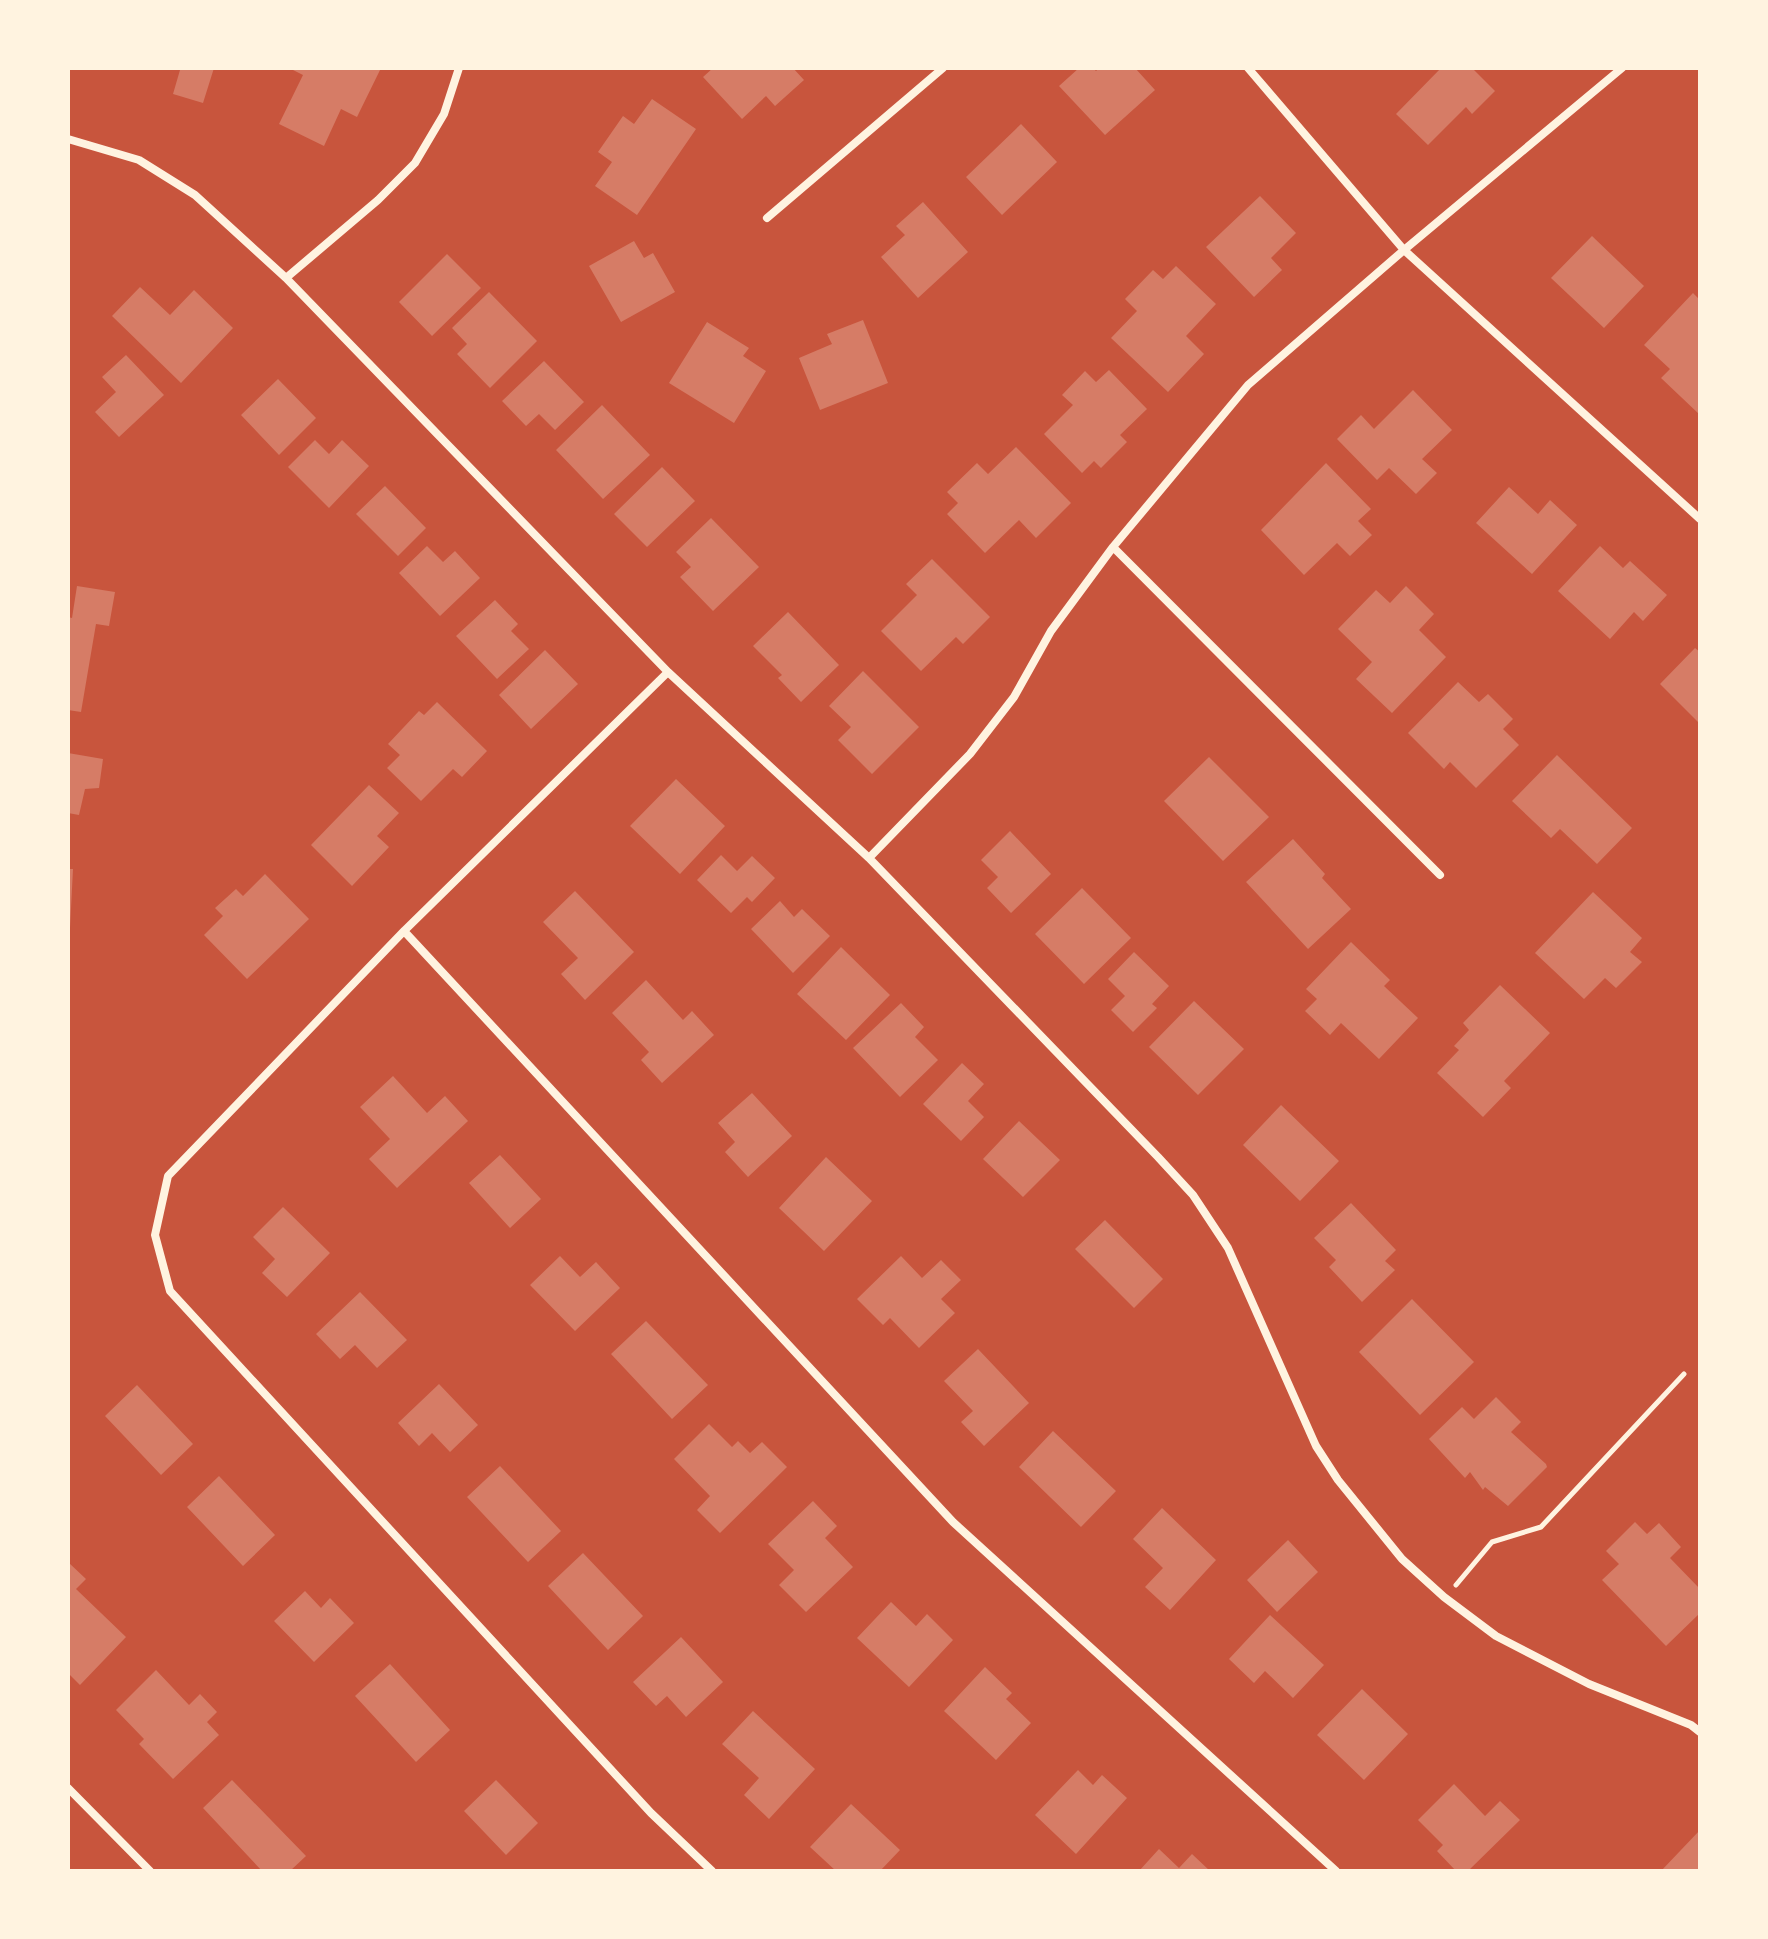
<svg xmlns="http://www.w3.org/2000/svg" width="1768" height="1939" viewBox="0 0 1768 1939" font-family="'Libre Baskerville',serif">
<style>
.building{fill:#d67c66}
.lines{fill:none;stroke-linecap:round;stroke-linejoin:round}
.path{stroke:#fff3e0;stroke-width:5}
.minor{stroke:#fff3e0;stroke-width:8}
</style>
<rect width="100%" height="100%" fill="#c8553d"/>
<path class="building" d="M214,68l-11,35 -30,-9 7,-24 -5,-2z
M289,68h92l-24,49 -16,-8 -17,37 -45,-22 24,-49z
M713,68h80l11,12 -29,26 -9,-10 -24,23 -39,-42z
M1079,68h14l3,3 3,-3h36l20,22 -50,45 -46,-49z
M1441,68h31l23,23 -23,23 -6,-7 -38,38 -32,-31z
M652,99l44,30 -59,86 -42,-29 17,-24 -14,-10 25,-36 11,8z
M1021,124l36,38 -55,53 -36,-38z
M1260,196l36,37 -25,25 11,12 -28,27 -48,-50z
M923,202l45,50 -50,46 -37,-41 24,-22 -9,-9z
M1592,236l52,50 -40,42 -53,-50z
M634,241l10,17 9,-5 22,39 -54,30 -32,-56z
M447,254l34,34 -49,48 -33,-34z
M1176,266l40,38 -30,32 18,18 -36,38 -57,-54 26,-27 -12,-12 28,-29 10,9z
M140,287l30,28 24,-25 39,38 -52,55 -69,-67z
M489,292l48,49 -47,47 -33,-34 10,-10 -15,-16z
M1693,293l7,7v115l-39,-37 9,-9 -26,-24z
M863,320l25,63 -68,27 -21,-52 33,-14 -5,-10z
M707,322l42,26 -6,8 23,15 -32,52 -65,-40z
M126,355l38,40 -45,42 -24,-25 21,-20 -14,-15z
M544,361l40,41 -29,28 -16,-16 -13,12 -24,-25z
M1109,370l38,39 -27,26 7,7 -26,26 -7,-7 -12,12 -38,-39 29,-29 -11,-10 23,-24 11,11z
M278,379l38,39 -37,37 -38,-40z
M1413,390l39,40 -30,29 15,14 -21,21 -27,-26 -12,12 -40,-41 24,-24 13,14z
M602,405l48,50 -47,44 -47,-49z
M315,440l14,14 13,-14 27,26 -40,42 -41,-41z
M1016,447l55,56 -35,35 -17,-18 -34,33 -38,-39 11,-11 -11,-11 30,-29 11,11z
M1326,463l45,46 -13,12 14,14 -22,21 -13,-13 -33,32 -43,-45z
M662,467l33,34 -48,46 -33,-33z
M385,486l41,42 -28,28 -42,-42z
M1509,487l29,27 12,-14 27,25 -45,49 -56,-51z
M711,518l48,49 -46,44 -33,-34 11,-10 -15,-15z
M427,546l16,16 12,-11 25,27 -40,38 -41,-43z
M1600,546l23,22 7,-7 37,34 -24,26 -9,-9 -24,27 -52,-48z
M932,559l58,58 -27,27 -7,-7 -35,34 -40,-40 36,-36 -11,-11z
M77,586l38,6 -6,34 -13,-2 -15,88 -13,-2v-93l4,1z
M1406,586l28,28 -15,16 27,27 -54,56 -36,-34 16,-17 -34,-33 38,-39 14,13z
M495,600l23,24 -7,7 18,18 -32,30 -41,-43z
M788,612l51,53 -38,37 -23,-24 4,-3 -29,-29z
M1695,648l5,4v72l-40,-40z
M545,650l33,34 -47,45 -32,-34z
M863,671l56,56 -47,47 -34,-34 13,-13 -22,-21z
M1458,682l21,20 9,-8 25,25 -10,10 16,16 -43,43 -26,-26 -6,7 -36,-36z
M437,702l50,49 -25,26 -9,-8 -32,32 -34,-33 13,-13 -12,-11 31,-33 5,4z
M68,753l35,6 -4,29 -14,1 -6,26 -11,-2z
M1557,755l75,73 -35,36 -37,-35 -9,9 -39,-37z
M1209,757l60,60 -46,44 -59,-60z
M676,779l49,47 -45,48 -50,-48z
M369,785l30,28 -22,23 12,11 -37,39 -41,-41z
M1010,831l41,43 -40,39 -24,-25 11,-11 -17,-17z
M1293,839l32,35 -3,4 29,31 -43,40 -62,-67z
M721,855l16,16 15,-15 23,22 -23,24 -5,-5 -16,16 -34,-33z
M68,869h5l-3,59h-2z
M265,874l44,45 -62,60 -43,-44 19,-19 -8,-8 21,-19 7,7z
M1082,888l49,50 -47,46 -49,-50z
M575,891l59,61 -49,48 -24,-26 17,-16 -35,-36z
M1593,892l49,46 -12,14 12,10 -26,26 -11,-10 -21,21 -49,-46z
M780,901l14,16 8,-8 28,27 -37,37 -42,-44z
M1351,942l39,38 -6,6 34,32 -39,41 -38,-36 -11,12 -25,-24 12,-12 -11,-10z
M841,947l49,48 -44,45 -49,-46z
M1134,952l35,34 -17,18 5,4 -24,24 -22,-22 14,-14 -17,-17z
M646,980l37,40 9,-9 22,24 -52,48 -21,-23 8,-8 -37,-39z
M1500,985l50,48 -46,48 7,7 -28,29 -46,-44 22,-23 -5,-4 15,-16 -6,-7z
M1194,1001l50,48 -46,46 -49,-48z
M901,1003l23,24 -9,10 23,23 -38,37 -47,-49z
M962,1063l22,21 -16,17 16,16 -23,24 -38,-37z
M393,1076l34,37 18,-17 23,25 -71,67 -28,-29 21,-20 -30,-32z
M752,1093l40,43 -44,41 -23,-25 10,-10 -17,-19z
M1281,1105l58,56 -39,40 -57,-56z
M1019,1121l41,39 -37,37 -40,-38z
M500,1155l41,44 -31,29 -41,-45z
M826,1157l46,44 -48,50 -45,-43z
M1351,1203l45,47 -11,11 10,9 -33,32 -33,-35 7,-7 -22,-22z
M283,1207l47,46 -43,44 -25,-24 13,-14 -22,-22z
M1105,1220l58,59 -29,29 -59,-59z
M560,1256l20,21 16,-15 24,26 -45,43 -45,-46z
M901,1256l21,22 19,-18 20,20 -20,19 14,14 -36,35 -29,-30 -7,7 -26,-26z
M360,1292l47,48 -30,28 -22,-23 -15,14 -24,-25z
M1412,1299l62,63 -54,53 -61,-63z
M646,1321l62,64 -36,34 -61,-65z
M978,1349l51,54 -45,43 -23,-24 12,-11 -29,-30z
M439,1384l39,41 -28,27 -18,-19 -13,13 -21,-23z
M137,1385l56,59 -32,31 -56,-59z
M1496,1397l25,25 -10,10 35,32 1,3 -39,39 -23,-19 -2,3 -13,-18 -5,6 -36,-39 33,-32 12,12z
M709,1424l23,23 6,-6 12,12 12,-11 25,25 -67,66 -23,-23 13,-14 -36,-37z
M1053,1431l63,60 -35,36 -62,-60z
M500,1466l61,65 -33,31 -61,-65z
M219,1476l56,59 -32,31 -56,-59z
M813,1501l24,25 -12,12 28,29 -47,45 -27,-27 15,-15 -26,-26z
M1162,1508l54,52 -46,50 -25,-23 18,-19 -30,-29z
M1635,1522l12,12 12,-11 22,24 -11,11 30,31v24l-34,33 -64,-66 17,-16 -13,-13z
M1288,1540l30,32 -41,40 -30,-32z
M583,1553l60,63 -35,34 -60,-64z
M68,1562l18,17 -10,10 50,48 -46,48 -12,-12z
M305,1591l16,17 9,-10 24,25 -40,39 -40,-41z
M891,1602l25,24 11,-12 26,26 -44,47 -52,-49z
M1270,1615l54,50 -31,33 -28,-27 -11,12 -25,-24z
M681,1637l42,45 -37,35 -19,-21 -11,10 -23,-24z
M390,1664l60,66 -34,32 -61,-66z
M985,1667l27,26 -6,6 25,24 -35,37 -52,-49z
M156,1670l33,35 11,-11 17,18 -10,10 12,13 -46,44 -34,-35 5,-5 -28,-29z
M1362,1689l46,45 -44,46 -47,-45z
M753,1711l62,58 -46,50 -25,-24 15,-17 -37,-34z
M1078,1770l15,15 9,-10 25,23 -51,56 -41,-39z
M232,1780l74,76 -16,15h-28l-59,-63z
M496,1780l42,43 -32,32 -42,-44z
M1454,1784l31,32 15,-15 20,19 -52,51h-12l-19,-20 6,-6 -25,-25z
M851,1804l49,46 -20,21h-44l-26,-24z
M1700,1830v41h-39z
M1159,1849l20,19 13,-14 18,17h-71z"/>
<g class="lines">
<path class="path" d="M1456,1585l36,-43 49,-15 143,-153"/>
<path class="minor" d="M1248,68l156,182 296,269
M68,139l71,21 56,35 91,83 382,394 201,186 289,299 35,38 35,53 88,198 22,34 64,79 42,38 52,39 93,48 102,41 9,7
M767,218l176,-150
M286,278l92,-78 37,-37 29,-49 15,-46
M1113,547l327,328
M668,672l-264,259 -236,245 -13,59 15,56 481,522 61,58
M869,858l101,-104 44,-57 37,-66 62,-84 135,-162 156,-135 218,-182
M404,931l549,591 383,349
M68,1788l82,83"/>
</g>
<rect width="1768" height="1939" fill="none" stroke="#fff3e0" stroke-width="140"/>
</svg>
